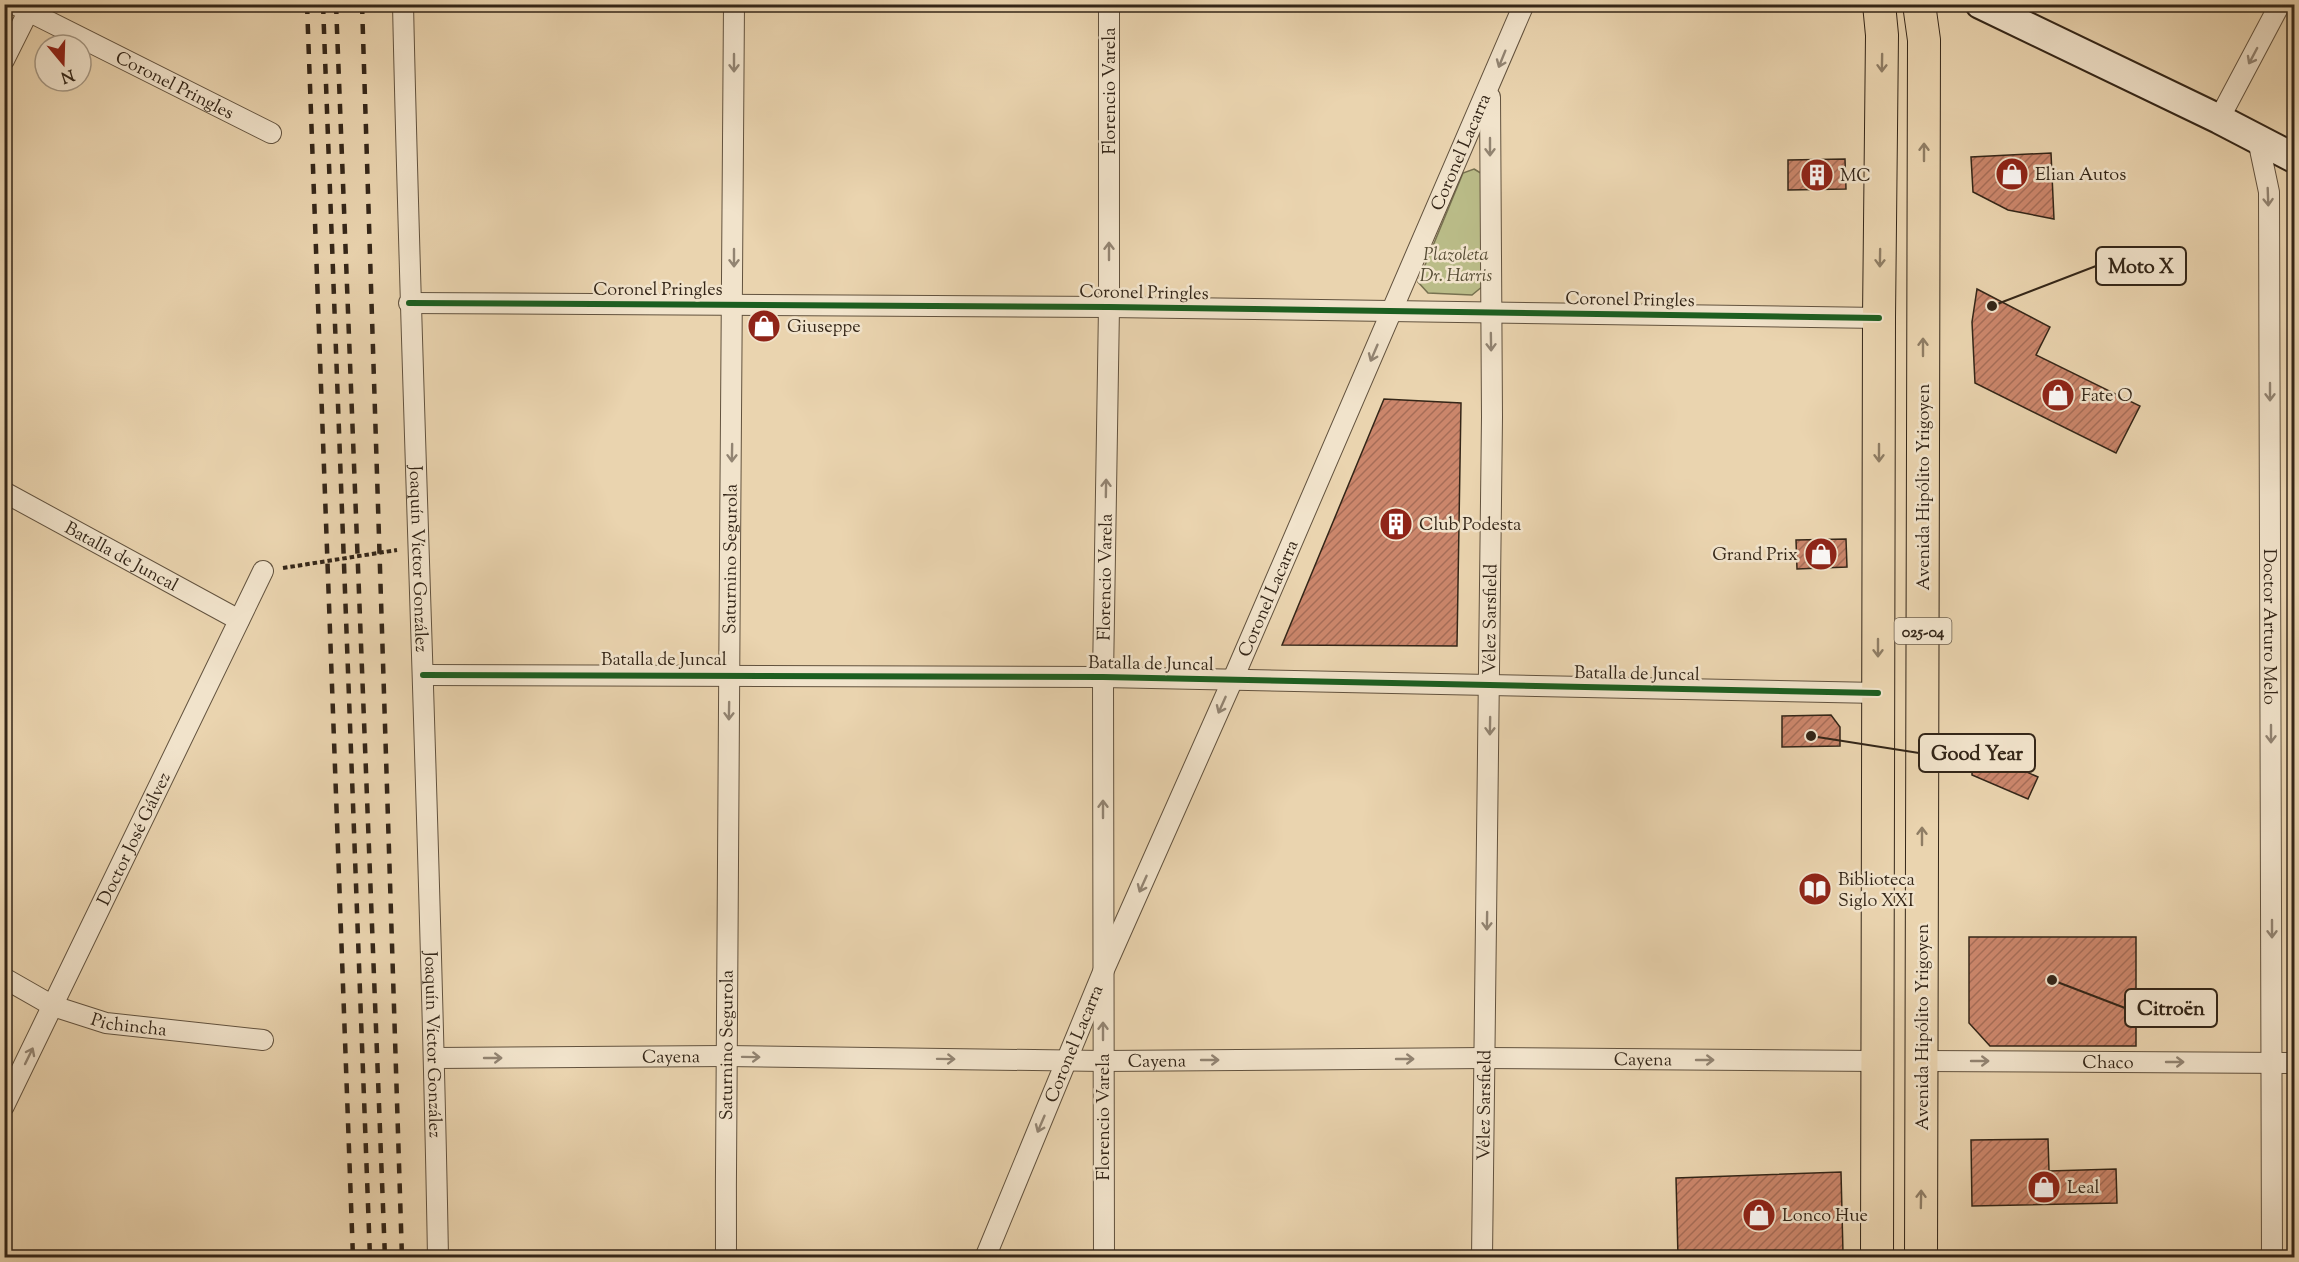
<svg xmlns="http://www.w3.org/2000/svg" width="2299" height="1262" viewBox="0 0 2299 1262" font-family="'Sorts Mill Goudy',serif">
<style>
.green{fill:#babc88;stroke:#777150;stroke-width:1.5}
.building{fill:url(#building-hatch);stroke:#342618;stroke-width:1.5}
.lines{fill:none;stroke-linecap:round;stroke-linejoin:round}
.street-casing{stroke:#62523e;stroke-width:22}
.secondary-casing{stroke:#342618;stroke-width:32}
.primary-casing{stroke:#342618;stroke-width:34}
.path{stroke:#342618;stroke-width:4;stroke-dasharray:4.5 3;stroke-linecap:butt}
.street{stroke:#f1e3cb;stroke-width:20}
.secondary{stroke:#f1e3cb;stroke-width:28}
.primary{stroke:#ead4af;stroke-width:32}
.rail{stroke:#342618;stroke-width:4.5;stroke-dasharray:10 10;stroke-linecap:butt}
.cycleway-casing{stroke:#f1e3cb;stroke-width:10}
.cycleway{stroke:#1b5e20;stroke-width:6}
.oneway{stroke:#928472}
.oneway2{stroke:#8f7d64}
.labels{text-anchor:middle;stroke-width:5;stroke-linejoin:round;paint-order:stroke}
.shield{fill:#f1e3cb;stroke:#6d5f4e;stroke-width:1.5}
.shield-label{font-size:16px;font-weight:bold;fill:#342618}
.street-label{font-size:18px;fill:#342618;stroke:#f1e3cb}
.poi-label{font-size:18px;fill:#342618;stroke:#f1e3cb;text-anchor:start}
.park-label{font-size:18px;font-style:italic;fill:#564c34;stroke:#f1e3cb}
.leader{fill:none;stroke:#342618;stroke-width:2}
.callout-dot{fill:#342618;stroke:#f1e3cb;stroke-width:2}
.callout{fill:#f1e3cb;stroke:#342618;stroke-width:2}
.callout-label{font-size:20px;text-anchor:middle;font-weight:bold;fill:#342618}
</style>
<defs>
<pattern id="building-hatch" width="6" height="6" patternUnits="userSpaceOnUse" patternTransform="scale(1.5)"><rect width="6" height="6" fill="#cb866b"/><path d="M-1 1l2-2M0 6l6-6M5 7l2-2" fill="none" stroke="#a66d57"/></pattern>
</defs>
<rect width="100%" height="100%" fill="#ead4af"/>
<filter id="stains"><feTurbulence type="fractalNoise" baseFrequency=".00333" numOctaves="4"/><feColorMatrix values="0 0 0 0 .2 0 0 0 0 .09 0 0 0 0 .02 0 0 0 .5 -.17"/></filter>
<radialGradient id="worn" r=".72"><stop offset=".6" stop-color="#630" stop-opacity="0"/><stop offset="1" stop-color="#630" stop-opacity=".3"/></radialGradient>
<path class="green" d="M1474,169l10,6 -1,111 -11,9 -44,-2 -10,-11 45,-109z"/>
<path class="building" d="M2051,153l3,66 -46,-9 -35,-18 -2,-35z
M1845,159l1,30 -58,1v-30z
M1977,289l73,38 -14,28 104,51 -24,47 -141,-70 -3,-61z
M1384,399l77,4 -4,243 -175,-1z
M1846,539l1,28 -50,2 -1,-29z
M1831,715l9,12v19l-58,1v-31z
M1972,748l66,29 -10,22 -56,-24z
M1969,937h167v109h-146l-21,-23z
M2048,1139l1,32 67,-2 1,34 -145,3 -1,-66z
M1841,1172l2,81 -165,4 -2,-79z"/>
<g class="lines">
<defs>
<g id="street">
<path id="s1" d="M14,4l257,129"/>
<path id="s2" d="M403,4c9,418 28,836 35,1254"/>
<path d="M4,60l28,-56"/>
<path d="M2219,119l61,-115"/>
<path id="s3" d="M2258,140l11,52 3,1066"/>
<path d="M409,303l700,4 770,11"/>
<path id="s4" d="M4,492l235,128"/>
<path d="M423,675l680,2 775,16"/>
<path id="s5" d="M4,978l49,28 53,17 157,17"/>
<path id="s6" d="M435,1058l290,-2 378,5 382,-3 392,3"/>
<path id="s7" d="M1922,1061l372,2"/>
<path id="s8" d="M4,1106l259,-535"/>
<path id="s9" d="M726,1258c-1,-418 7,-836 8,-1254"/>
<path id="s10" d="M985,1258l118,-286 130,-293 291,-675"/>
<path id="s11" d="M1104,1258l-1,-581 6,-370v-303"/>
<path id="s12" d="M1482,1258l10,-841 -2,-320"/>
</g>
<path id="secondary" d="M1980,4l239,115 75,39"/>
<path id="primary" d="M1919,4l5,36 -3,1218
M1877,1258l2,-940 3,-283 -3,-31"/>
</defs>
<use href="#street" class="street-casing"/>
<use href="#secondary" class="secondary-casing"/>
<use href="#primary" class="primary-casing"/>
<path class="path" d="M283,568l114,-18"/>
<use href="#street" class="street"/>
<use href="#secondary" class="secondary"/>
<use href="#primary" class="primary"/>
<path class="rail" d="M307,4l46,1254
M323,4l47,1254
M336,4l49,1254
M362,4l40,1254"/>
<defs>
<path id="cycleway" d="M409,303l700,4 770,11
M423,675l680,2 775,16"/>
</defs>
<use href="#cycleway" class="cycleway-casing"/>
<use href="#cycleway" class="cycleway"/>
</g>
<defs><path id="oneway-shaft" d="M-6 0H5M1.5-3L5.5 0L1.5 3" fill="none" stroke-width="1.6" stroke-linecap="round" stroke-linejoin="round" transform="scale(1.5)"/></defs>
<g class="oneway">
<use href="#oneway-shaft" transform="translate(2253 56) rotate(118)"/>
<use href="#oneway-shaft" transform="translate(1502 59) rotate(112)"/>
<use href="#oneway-shaft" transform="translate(734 63) rotate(90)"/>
<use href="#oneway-shaft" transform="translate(1490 147) rotate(90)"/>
<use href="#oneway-shaft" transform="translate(2268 197) rotate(88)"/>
<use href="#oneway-shaft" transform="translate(1109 251) rotate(-90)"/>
<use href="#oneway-shaft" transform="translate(734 258) rotate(90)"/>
<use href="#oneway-shaft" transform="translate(1491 342) rotate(89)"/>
<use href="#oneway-shaft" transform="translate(1374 353) rotate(113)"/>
<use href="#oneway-shaft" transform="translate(2270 392) rotate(90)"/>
<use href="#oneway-shaft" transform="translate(732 453) rotate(91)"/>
<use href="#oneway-shaft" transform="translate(1106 488) rotate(-89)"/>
<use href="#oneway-shaft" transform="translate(1222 705) rotate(114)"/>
<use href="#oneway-shaft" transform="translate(729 711) rotate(91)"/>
<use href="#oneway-shaft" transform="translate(1490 726) rotate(91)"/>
<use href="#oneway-shaft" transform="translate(2271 734) rotate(90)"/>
<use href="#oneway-shaft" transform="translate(1103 809) rotate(-90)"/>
<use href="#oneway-shaft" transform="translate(1143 884) rotate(114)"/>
<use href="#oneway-shaft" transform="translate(1487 921) rotate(91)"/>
<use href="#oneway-shaft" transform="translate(2272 929) rotate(90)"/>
<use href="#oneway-shaft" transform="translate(1103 1031) rotate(-90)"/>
<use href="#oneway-shaft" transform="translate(29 1056) rotate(-64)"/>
<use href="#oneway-shaft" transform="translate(751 1057) rotate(1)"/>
<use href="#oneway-shaft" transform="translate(493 1058)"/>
<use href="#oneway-shaft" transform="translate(946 1059) rotate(1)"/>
<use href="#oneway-shaft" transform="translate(1405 1059)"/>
<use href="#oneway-shaft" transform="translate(1210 1060)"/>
<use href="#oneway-shaft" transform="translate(1705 1060)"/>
<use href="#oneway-shaft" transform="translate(1980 1061)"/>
<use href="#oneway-shaft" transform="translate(2175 1062)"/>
<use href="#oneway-shaft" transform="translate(1041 1124) rotate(113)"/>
</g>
<g class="oneway2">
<use href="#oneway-shaft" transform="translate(1882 63) rotate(91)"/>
<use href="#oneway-shaft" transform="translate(1924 152) rotate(-90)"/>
<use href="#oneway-shaft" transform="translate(1880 258) rotate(91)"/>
<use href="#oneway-shaft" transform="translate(1923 347) rotate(-90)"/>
<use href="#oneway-shaft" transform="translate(1879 453) rotate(90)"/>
<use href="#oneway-shaft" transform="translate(1878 648) rotate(90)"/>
<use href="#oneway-shaft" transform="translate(1922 836) rotate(-90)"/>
<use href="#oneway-shaft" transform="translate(1921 1199) rotate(-89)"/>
</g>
<defs>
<symbol id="shop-disc" viewBox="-11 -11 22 22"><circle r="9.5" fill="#8f2418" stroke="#f1e3cb"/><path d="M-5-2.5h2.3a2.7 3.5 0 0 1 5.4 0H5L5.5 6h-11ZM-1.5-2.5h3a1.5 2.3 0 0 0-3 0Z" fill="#fff"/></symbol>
<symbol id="building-disc" viewBox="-11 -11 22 22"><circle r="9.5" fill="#8f2418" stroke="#f1e3cb"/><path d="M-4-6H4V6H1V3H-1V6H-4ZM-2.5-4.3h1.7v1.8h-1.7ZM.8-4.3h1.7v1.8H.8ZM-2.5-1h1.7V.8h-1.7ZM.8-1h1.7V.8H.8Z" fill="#fff"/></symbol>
<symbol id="library-disc" viewBox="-11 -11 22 22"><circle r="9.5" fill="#8f2418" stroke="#f1e3cb"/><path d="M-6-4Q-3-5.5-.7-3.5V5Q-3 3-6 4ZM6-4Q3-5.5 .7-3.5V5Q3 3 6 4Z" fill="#fff"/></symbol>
</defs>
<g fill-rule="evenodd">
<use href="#shop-disc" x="1993" y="155" width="38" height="38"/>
<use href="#building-disc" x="1798" y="156" width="38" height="38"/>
<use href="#shop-disc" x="745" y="307" width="38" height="38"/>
<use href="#shop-disc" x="2039" y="376" width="38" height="38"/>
<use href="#building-disc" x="1377" y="505" width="38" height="38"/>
<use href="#shop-disc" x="1802" y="535" width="38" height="38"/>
<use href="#library-disc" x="1796" y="870" width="38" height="38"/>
<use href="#shop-disc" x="2025" y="1168" width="38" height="38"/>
<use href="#shop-disc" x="1740" y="1196" width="38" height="38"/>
</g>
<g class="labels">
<rect class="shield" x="1894.5" y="618" width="57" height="26" rx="4.5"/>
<g class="shield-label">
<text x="1923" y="637">025-04</text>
</g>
<g class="street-label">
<text dy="6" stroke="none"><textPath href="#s1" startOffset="180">Coronel Pringles</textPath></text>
<text transform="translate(1109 91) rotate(-90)" y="6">Florencio Varela</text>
<text dy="6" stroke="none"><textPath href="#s10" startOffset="1204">Coronel Lacarra</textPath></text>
<text x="658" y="295">Coronel Pringles</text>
<text transform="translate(1144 292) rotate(1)" y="6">Coronel Pringles</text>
<text transform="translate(1630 299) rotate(1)" y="6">Coronel Pringles</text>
<text transform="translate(1923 487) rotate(-90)" y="6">Avenida Hipólito Yrigoyen</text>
<text dy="6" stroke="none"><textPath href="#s4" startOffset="134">Batalla de Juncal</textPath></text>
<text dy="6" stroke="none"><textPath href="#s2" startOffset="555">Joaquín Víctor González</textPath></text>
<text dy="6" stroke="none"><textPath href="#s9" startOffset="699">Saturnino Segurola</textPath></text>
<text dy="6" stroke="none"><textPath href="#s11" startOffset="681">Florencio Varela</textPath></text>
<text dy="6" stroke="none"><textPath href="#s10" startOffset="718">Coronel Lacarra</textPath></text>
<text dy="6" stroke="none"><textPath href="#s12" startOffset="639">Vélez Sarsfield</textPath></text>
<text dy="6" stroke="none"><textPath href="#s3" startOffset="488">Doctor Arturo Melo</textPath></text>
<text x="664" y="665">Batalla de Juncal</text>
<text transform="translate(1151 663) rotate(1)" y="6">Batalla de Juncal</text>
<text transform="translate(1637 673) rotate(1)" y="6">Batalla de Juncal</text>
<text dy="6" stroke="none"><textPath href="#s8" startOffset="297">Doctor José Gálvez</textPath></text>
<text dy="6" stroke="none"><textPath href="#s5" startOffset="135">Pichincha</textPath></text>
<text transform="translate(1922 1027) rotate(-90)" y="6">Avenida Hipólito Yrigoyen</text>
<text dy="6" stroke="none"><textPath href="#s10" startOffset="232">Coronel Lacarra</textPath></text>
<text dy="6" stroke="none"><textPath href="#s2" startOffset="1041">Joaquín Víctor González</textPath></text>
<text dy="6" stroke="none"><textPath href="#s9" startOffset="213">Saturnino Segurola</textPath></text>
<text dy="6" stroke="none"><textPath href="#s6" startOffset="236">Cayena</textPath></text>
<text dy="6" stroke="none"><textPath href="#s6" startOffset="1208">Cayena</textPath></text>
<text dy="6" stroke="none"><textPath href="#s6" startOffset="722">Cayena</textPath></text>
<text dy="6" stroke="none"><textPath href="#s7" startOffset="186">Chaco</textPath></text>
<text dy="6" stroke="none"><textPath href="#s12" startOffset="153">Vélez Sarsfield</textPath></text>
<text transform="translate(1103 1117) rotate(-90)" y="6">Florencio Varela</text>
</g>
<g class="poi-label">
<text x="2035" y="180">Elian Autos</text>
<text x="1840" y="181">MC</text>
<text x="787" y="332">Giuseppe</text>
<text x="2081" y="401">Fate O</text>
<text x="1419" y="530">Club Podesta</text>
<text x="1798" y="560" text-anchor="end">Grand Prix</text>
<text x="1838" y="885">Biblioteca<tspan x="1838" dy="21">Siglo XXI</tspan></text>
<text x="2067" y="1193">Leal</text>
<text x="1782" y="1221">Lonco Hue</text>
</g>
<g class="park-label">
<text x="1456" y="260">Plazoleta<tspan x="1456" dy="21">Dr. Harris</tspan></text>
</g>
</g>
<path class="leader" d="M1992 306L2096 266M1811 736L1919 753M2052 980L2125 1008"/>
<g class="callout-dot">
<circle cx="1992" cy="306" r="6"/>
<circle cx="1811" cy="736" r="6"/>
<circle cx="2052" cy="980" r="6"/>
</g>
<g class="callout">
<rect x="2096" y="247" width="90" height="38" rx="6"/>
<rect x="1919" y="734" width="116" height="38" rx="6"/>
<rect x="2125" y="989" width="92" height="38" rx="6"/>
</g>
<g class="callout-label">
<text x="2141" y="273">Moto X</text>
<text x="1977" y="760">Good Year</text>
<text x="2171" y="1015">Citroën</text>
</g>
<rect width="2299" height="1262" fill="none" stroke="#ead4af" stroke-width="24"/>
<rect x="6" y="6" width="2287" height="1250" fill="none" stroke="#342618" stroke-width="3"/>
<rect x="12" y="12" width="2275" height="1238" fill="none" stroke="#342618" stroke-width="1.5"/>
<g transform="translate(63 63) rotate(161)"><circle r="28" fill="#f1e3cb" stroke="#a59783" stroke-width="1.5"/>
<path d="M0-4.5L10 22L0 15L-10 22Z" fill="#8f2418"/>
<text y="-9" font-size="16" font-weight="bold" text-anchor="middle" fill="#342618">N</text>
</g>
<rect width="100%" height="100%" filter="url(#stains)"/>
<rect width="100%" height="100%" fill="url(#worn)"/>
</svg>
